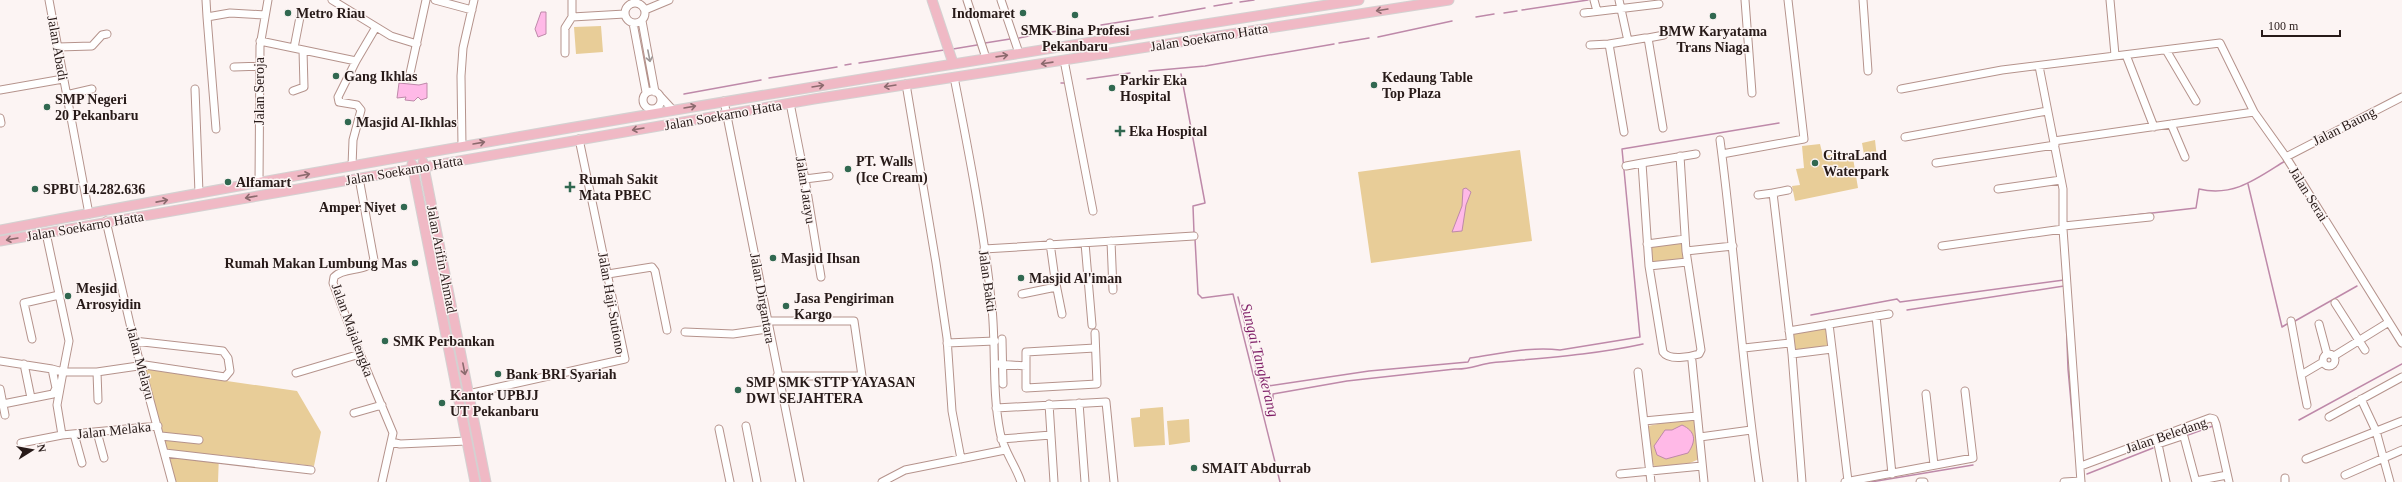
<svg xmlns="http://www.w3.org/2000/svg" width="2402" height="482" viewBox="0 0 2402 482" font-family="'Times New Roman',serif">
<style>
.green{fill:#e8cd98}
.water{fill:#ffb9e7;stroke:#be89a9}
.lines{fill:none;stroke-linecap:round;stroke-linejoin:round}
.stream{stroke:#be89a9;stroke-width:1.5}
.minor-casing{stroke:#b5938c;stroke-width:9}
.major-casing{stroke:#d4d1d1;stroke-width:11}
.minor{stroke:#fff;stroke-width:7}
.major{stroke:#f0b9c5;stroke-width:9}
.oneway{stroke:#8c6a6e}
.oneway2{stroke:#9e9897}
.poi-dot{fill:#316850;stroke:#fcf4f3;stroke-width:1.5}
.labels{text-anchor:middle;stroke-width:3;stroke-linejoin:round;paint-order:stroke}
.poi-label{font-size:14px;font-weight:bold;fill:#271a18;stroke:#fcf4f3;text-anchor:start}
.street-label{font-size:14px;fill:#271a18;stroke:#fcf4f3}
.water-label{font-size:15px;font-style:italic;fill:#7e1d66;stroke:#fcf4f3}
</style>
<rect width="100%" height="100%" fill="#fcf4f3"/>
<path class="green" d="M601,26l2,26 -27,2 -2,-27z
M1875,140l2,18 -12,2 -3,-17z
M1820,144l3,12 29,-4 6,36 -63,13 -3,-15 8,-1 -4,-16 8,-1 -2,-22z
M1520,150l12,91 -161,22 -13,-91z
M1684,241l2,20 -35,4 -3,-21z
M1829,327l1,19 -35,4 -3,-17z
M151,362l69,13v5l77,11 24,41 -7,34 -95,-11 -1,27h-45l-32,-118z
M1163,407l2,38 -31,2 -3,-29 9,-1v-8z
M1189,419l1,23 -21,3 -2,-24z
M1690,419l5,2 4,38 -9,4 -35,4 -3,-4 -4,-37 19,-4z"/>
<path class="water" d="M541,12h5v22l-8,3 -3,-8z
M399,83l20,2 8,-2v15l-6,2 -3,-3 -4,4 -9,-1 1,-3 -9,1z
M1466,188l5,4 -5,13 -4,26 -10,1 10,-26 1,-17z
M1682,425c13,6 15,15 6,28l-22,6 -9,-4 -3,-9 11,-16h7z"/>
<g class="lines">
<path class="stream" d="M1240,2l14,-2
M1214,6l18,-3
M1522,10l66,-10
M1504,13l13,-2
M1159,16l46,-8
M1476,17l18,-3
M1101,25l52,-8
M1088,26h4
M1044,33l36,-5
M1378,37l74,-16
M1019,38l10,-2
M985,43l25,-4
M1339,43l30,-5
M953,49l24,-4
M859,63l85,-13
M845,65l6,-1
M1149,71l56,-5 129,-22
M1181,74l24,129 -12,3 1,27
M769,78l68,-11
M1087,79l43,-6
M1061,83h3
M684,94l77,-14
M2248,184l34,143 5,-3
M2117,217l79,-9 3,-19c35,8 57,-10 86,-28
M1195,239l3,55 4,4 31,-4 47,188
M1238,297l23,90 108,-16 99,-9 2,-4c29,-4 61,-12 90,-8l80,-13 -18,-188 157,-26
M1907,310l157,-24
M2066,314l2,55 7,77
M1811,315l86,-16 3,3 164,-22
M2295,321l62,-35
M1273,399v-5l74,-13 108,-12c12,1 23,-4 35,-6 51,-5 103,-8 153,-19
M2299,420l103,-56
M2188,435l25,-9
M2087,474l66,-26
M1871,482l102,-17"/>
<defs>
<path id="minor" d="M49,0l40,214
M206,0l1,17 23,-4 35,2
M332,0l59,36 26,8
M435,0l37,10
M572,0v17l53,-3
M967,0l19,58
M1001,0l18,53
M1594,0l3,11
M1619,0l9,41
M1745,0l7,93
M1863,0l5,71
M2110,0l5,55
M625 13a10 10 0 1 1 20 0a10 10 0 1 1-20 0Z
M645,10l24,-10
M1584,13l75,-9
M207,17l9,112
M642,21l13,71
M633,23l13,69
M1648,38l16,-3
M260,41l96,20
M1590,45l19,-1
M58,47l34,-1 10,-11 5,-1
M294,48l6,-31
M2166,50l30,51
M565,53v-25l7,-11
M2126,55l28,72
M1064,60l29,151
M2039,66l24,123v40l18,253
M234,67l26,-1
M954,77c15,76 30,153 38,231 4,41 0,83 8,124 3,18 15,32 21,50
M409,78l17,-78
M906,84l30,179 11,75 5,73 9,48
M195,89l4,104
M1901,89l101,-19 218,-27 34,69 32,45 116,186
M0,90l63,-11
M643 100a9 9 0 1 1 18 0a9 9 0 1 1-18 0Z
M293,91l11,-4 -1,-37
M66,95l26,-6
M661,97l12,13
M724,101l76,381
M790,103l15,76 16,98
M0,118l1,5
M2171,124l14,33
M1624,132l-15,-88 36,-6h3l15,90
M1905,137l142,-26
M1720,140c15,113 22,228 39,342
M2054,141l200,-29
M462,146l-1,-70 2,-28 11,-48
M1722,154l82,-15 -16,-139
M1680,156l6,95 15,99 -2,4c-9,3 -30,7 -36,-2l-14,-86 -7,-103 54,-9
M2286,157l116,-60
M1936,163l119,-18
M352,166l1,-26 8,-30 -4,-5 -18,-3 -1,-5 18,-36 20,-34
M1626,166l16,-3
M359,178l15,82c-8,13 -30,6 -40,17l-1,6 27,71 33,79 -11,49
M805,179l24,-3
M259,183l1,-137 8,-46
M1998,189l63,-9
M1788,190l-15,3 19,161 10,128
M1758,195l15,-2
M106,221l28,120 38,141
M2064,226l86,-9
M46,233l23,108 -6,31h34l48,-7 80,12 5,-6 -2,-13 -5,-7 -89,-10
M1111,241l2,49
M1050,243l5,36 7,35
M1085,243l7,82
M1647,244l38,-5
M1942,246l121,-17
M984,249l210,-13
M1686,251l47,-5
M1649,266l38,-4
M608,274l44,-7 3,4 12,59
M1022,294l34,-7
M2335,303l30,47
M1876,316l16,158
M767,321h87l8,55h-85
M2291,321l10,54 22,-13
M1829,324l19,157
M2319,324l8,30
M1789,331l100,-17
M685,332l48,2 35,-5
M1095,333l2,51 -71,4v-36l69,-4
M32,339l-8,-36 35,-8
M1002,339l1,45
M947,343l48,-2
M1744,348l46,-5
M2323 360a6 6 0 1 1 12 0a6 6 0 1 1-12 0Z
M1792,354l40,-5
M2334,356l55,-34
M0,361l52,8 11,3 -6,33 5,30 96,-9
M1692,361l12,121
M24,364l7,34
M998,364l28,2
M97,372l1,28
M1638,372l13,110
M296,373l64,-19
M2301,375l6,30
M0,389l5,26
M468,394l157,-35 -46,-220
M1926,394l8,71
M2361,399l15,32 14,51
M1079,403l6,79
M3,404l50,-10 3,-6 -4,-19
M1049,404l5,78
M996,408l110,-6 8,80
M354,413l28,-8
M2329,417l73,-40
M1644,421l53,-5
M746,426l11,56
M719,429l11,53
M97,432l7,26
M74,434l8,29
M161,436l38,4
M1700,437l51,-7
M1001,439l50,-4
M391,442l9,2 67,-3
M21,443l41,-8
M165,453l146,17
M2306,459l96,-38
M2081,466l129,-48 4,1 2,5 13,58
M1620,474l82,-8
M2345,475l57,-25
M2285,478v4
M2196,481l31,-6
M882,482l23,-12 100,-20
M1845,482l128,-24 -8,-67
M1920,482h4
M2064,482l17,-1
M2166,482l-8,-38 24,-8 2,1 12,45"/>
<path id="major" d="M932,0l21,63
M423,162l63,320
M412,164l63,318
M0,230c452,-85 905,-160 1359,-230
M0,241l814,-142 635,-99"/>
</defs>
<use href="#minor" class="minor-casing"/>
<use href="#major" class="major-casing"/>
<use href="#minor" class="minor"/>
<use href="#major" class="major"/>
</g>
<defs><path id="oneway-shaft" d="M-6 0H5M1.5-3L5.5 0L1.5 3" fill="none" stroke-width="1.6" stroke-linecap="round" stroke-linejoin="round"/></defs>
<g class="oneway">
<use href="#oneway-shaft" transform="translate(1382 10) rotate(171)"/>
<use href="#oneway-shaft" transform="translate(1002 56) rotate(-8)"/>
<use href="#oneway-shaft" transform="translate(1047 63) rotate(172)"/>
<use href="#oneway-shaft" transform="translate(818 86) rotate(-9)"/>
<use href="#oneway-shaft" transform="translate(890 86) rotate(171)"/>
<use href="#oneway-shaft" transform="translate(690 107) rotate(-10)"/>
<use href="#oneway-shaft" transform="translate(638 129) rotate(170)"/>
<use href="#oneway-shaft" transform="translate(479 143) rotate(-10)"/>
<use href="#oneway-shaft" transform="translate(304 175) rotate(-11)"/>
<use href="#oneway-shaft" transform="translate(251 197) rotate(170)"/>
<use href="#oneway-shaft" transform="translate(162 201) rotate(-11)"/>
<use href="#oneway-shaft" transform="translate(12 239) rotate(170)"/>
<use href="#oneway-shaft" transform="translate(464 369) rotate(79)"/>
</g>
<use class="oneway2" href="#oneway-shaft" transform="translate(649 56) rotate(79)"/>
<g class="poi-dot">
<circle cx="288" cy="13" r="4"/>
<circle cx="1023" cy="13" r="4"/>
<circle cx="1075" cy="15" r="4"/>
<circle cx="1713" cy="16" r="4"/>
<circle cx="336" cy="76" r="4"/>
<circle cx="1374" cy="85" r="4"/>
<circle cx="1112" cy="88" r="4"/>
<circle cx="47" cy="107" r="4"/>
<circle cx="348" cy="122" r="4"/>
<path d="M1118 125h4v4h4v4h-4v4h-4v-4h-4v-4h4z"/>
<circle cx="1815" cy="163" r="4"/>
<circle cx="848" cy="169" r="4"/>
<circle cx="228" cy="182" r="4"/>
<path d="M568 181h4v4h4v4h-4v4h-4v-4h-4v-4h4z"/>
<circle cx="35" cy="189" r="4"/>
<circle cx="404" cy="207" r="4"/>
<circle cx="773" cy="258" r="4"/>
<circle cx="415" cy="263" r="4"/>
<circle cx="1021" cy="278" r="4"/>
<circle cx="68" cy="296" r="4"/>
<circle cx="786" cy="306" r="4"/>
<circle cx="385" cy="341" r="4"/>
<circle cx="498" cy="374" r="4"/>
<circle cx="738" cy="390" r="4"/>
<circle cx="442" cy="403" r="4"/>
<circle cx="1194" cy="468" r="4"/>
</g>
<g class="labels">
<g class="poi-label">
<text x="296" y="18">Metro Riau</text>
<text x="1015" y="18" text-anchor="end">Indomaret</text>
<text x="1075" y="35" text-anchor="middle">SMK Bina Profesi<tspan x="1075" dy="16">Pekanbaru</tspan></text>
<text x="1713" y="36" text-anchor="middle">BMW Karyatama<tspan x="1713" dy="16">Trans Niaga</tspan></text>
<text x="344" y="81">Gang Ikhlas</text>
<text x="1382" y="82">Kedaung Table<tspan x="1382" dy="16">Top Plaza</tspan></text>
<text x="1120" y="85">Parkir Eka<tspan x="1120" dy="16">Hospital</tspan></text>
<text x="55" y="104">SMP Negeri<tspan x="55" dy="16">20 Pekanbaru</tspan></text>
<text x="356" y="127">Masjid Al-Ikhlas</text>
<text x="1129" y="136">Eka Hospital</text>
<text x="1823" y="160">CitraLand<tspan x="1823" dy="16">Waterpark</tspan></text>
<text x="856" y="166">PT. Walls<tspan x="856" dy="16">(Ice Cream)</tspan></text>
<text x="579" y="184">Rumah Sakit<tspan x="579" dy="16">Mata PBEC</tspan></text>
<text x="236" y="187">Alfamart</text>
<text x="43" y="194">SPBU 14.282.636</text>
<text x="396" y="212" text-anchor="end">Amper Niyet</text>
<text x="781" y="263">Masjid Ihsan</text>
<text x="407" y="268" text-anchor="end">Rumah Makan Lumbung Mas</text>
<text x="1029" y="283">Masjid Al'iman</text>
<text x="76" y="293">Mesjid<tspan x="76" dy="16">Arrosyidin</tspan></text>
<text x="794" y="303">Jasa Pengiriman<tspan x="794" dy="16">Kargo</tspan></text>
<text x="393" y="346">SMK Perbankan</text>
<text x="506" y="379">Bank BRI Syariah</text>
<text x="746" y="387">SMP SMK STTP YAYASAN<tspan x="746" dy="16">DWI SEJAHTERA</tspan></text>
<text x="450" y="400">Kantor UPBJJ<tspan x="450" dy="16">UT Pekanbaru</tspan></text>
<text x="1202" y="473">SMAIT Abdurrab</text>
</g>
<g class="street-label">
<text transform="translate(1209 37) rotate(-9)" y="5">Jalan Soekarno Hatta</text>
<text transform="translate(58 48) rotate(80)" y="5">Jalan Abadi</text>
<text transform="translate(259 91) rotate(-90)" y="5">Jalan Seroja</text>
<text transform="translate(723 115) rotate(-10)" y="5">Jalan Soekarno Hatta</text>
<text transform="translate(2344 126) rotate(-27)" y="5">Jalan Baung</text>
<text transform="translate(404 170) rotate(-10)" y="5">Jalan Soekarno Hatta</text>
<text transform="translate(806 190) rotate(81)" y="5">Jalan Jatayu</text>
<text transform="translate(2309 194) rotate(58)" y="5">Jalan Serai</text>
<text transform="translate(85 226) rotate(-10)" y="5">Jalan Soekarno Hatta</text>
<text transform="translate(442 259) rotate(79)" y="5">Jalan Arifin Ahmad</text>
<text transform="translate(988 281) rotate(82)" y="5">Jalan Bakti</text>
<text transform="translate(763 298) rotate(80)" y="5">Jalan Dirgantara</text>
<text transform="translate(612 303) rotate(80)" y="5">Jalan Haji Sutiono</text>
<text transform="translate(353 330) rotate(70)" y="5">Jalan Majalengka</text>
<text transform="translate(141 363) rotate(75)" y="5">Jalan Melayu</text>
<text transform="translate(114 430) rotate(-6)" y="5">Jalan Melaka</text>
<text transform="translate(2166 435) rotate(-19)" y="5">Jalan Beledang</text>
</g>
<g class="water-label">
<text transform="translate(1260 360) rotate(76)" y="5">Sungai Tangkerang</text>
</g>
</g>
<g transform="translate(32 450) rotate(79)" stroke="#fcf4f3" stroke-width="3" paint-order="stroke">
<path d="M0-3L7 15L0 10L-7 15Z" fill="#271a18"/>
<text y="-6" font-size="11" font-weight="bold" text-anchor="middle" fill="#271a18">N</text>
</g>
<path d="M2262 30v6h78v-6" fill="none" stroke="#271a18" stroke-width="2"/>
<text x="2268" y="30" font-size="12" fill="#271a18" stroke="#fcf4f3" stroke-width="3" paint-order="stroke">100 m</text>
</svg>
